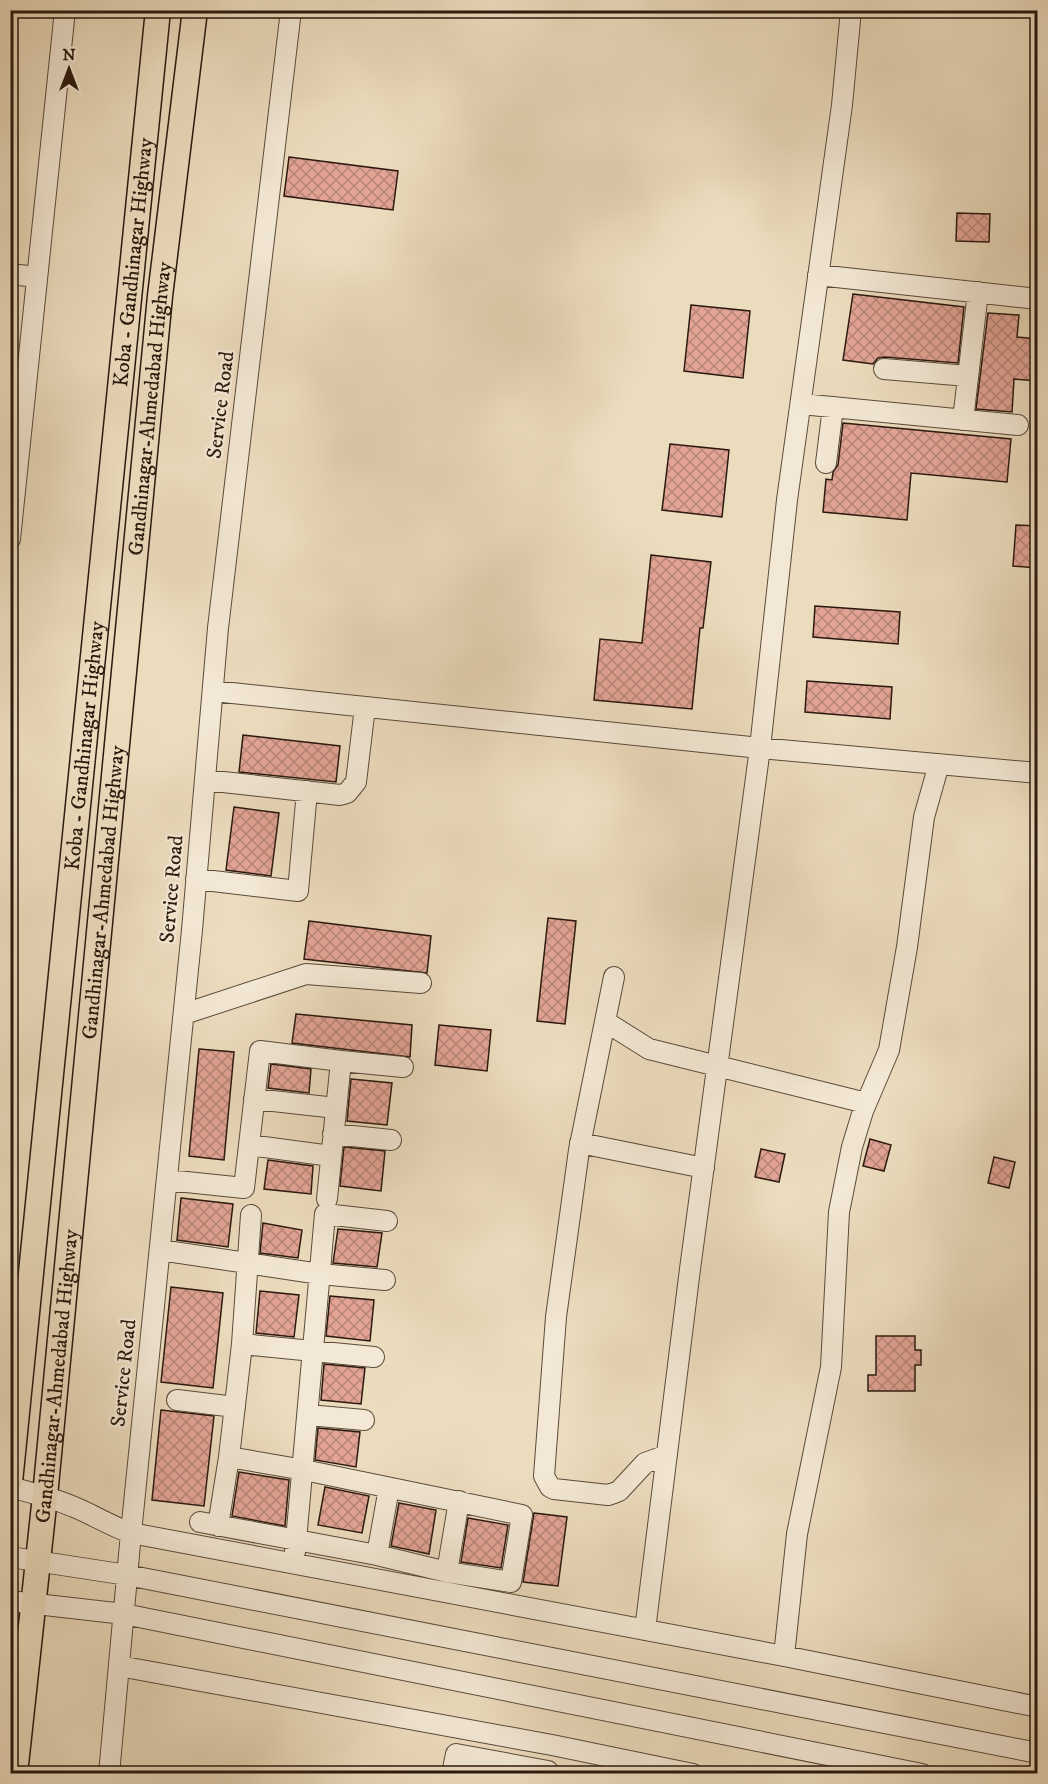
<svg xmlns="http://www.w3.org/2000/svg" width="1048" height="1784" viewBox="0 0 1048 1784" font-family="'IM FELL DW Pica',serif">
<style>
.building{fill:url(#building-cross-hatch);stroke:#2a190e;stroke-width:1.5}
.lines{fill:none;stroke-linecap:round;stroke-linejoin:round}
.minor-casing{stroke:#5a4a3a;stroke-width:22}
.major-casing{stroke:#2a190e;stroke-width:27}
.minor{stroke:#f3e8d5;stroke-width:20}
.major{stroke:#ecdcbe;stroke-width:24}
.labels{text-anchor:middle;stroke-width:4.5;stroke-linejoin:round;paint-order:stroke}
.street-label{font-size:21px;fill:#2a190e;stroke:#f3e8d5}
</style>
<defs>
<pattern id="building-cross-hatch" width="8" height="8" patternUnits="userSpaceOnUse" patternTransform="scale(1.5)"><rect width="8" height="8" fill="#e3a496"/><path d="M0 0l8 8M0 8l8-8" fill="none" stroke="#b88579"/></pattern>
</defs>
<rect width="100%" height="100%" fill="#ecdcbe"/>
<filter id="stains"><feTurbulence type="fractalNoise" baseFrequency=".00333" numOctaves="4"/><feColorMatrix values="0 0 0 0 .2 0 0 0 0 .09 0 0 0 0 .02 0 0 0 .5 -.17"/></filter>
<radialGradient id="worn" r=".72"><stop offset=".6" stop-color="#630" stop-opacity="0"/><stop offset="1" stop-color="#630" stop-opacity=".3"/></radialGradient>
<path class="building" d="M289,157l109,14 -5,39 -109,-14z
M957,213l33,1 -1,28 -33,-1z
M853,294l111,13 -6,56 -73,-6 -7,1 -5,6 -30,-4z
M691,305l59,6 -7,67 -59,-7z
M988,313l31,2 -2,22 21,2v42l-24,-2 -2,33 -36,-3z
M843,423l168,16 -4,43 -96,-9 -4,47 -84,-8 3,-33 6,1 1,-8 5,-7z
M670,444l59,6 -7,67 -60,-7z
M1016,525l22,1v42l-25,-2z
M651,555l60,7 -8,66h-3l-8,81 -98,-9 6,-61 42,4z
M815,606l85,6 -2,32 -85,-7z
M807,681l85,6 -2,32 -85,-7z
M243,735l97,11 -4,36 -97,-10z
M234,807l45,6 -8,63 -45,-6z
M548,918l28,3 -11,103 -28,-3z
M309,921l122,15 -4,37 -123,-14z
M296,1014l116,11 -2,32 -118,-14z
M439,1025l52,5 -4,41 -52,-6z
M199,1049l35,3 -10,108 -35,-4z
M271,1064l40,5 -2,24 -41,-5z
M351,1079l41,4 -5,42 -40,-4z
M870,1139l21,6 -7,26 -21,-5z
M344,1147l41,4 -4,40 -41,-5z
M761,1149l24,5 -6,28 -24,-5z
M994,1157l21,5 -6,26 -21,-5z
M268,1160l45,6 -2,28 -47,-5z
M181,1198l52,6 -5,43 -51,-7z
M263,1223l39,7 -4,28 -38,-5z
M338,1229l44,4 -5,34 -44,-4z
M171,1287l52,6 -10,95 -52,-6z
M260,1291l39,4 -5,42 -38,-4z
M330,1296l44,4 -4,41 -44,-5z
M876,1336h39v14h6v15h-6v26h-47v-16h8z
M324,1364l41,4 -4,36 -40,-4z
M161,1410l53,6 -10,90 -52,-6z
M318,1428l42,4 -4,35 -41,-7z
M239,1472l50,8 -4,46 -53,-10z
M325,1487l44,9 -7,37 -44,-8z
M399,1503l37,7 -7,44 -38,-8z
M534,1513l33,4 -9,69 -35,-4z
M468,1518l40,7 -7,43 -40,-6z"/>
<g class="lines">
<defs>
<path id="minor" d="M10,274l27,3
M818,275l220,24
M884,369l84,7
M801,404l217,21
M963,420l15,-128
M826,463l7,-56
M10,539l55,-529
M213,691l547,57 278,25
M205,780l135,15 7,-2 9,-11 9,-75
M196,879l102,12 9,-100
M614,977l-35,173 -23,167 -12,159 6,11 4,2 54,6 6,-2 5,-2 26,-28 22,-8
M184,1014l122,-40 115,9
M606,1022l43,27 217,54
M341,1061l62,6
M254,1099l82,9
M333,1134l58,6
M580,1143l124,25
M250,1145l81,11
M167,1180l77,8 16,-137 81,10 -14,138
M160,1250l160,24 65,6
M242,1344l132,13
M177,1400l58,7
M308,1415l56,5
M10,1487c22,6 43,11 64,20 20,8 36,19 57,26l653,123 254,51
M200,1522l177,33 70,17 64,10 11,-67 -218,-45 -75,-13
M218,1526l11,-69 13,-113 9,-129
M295,1552l30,-338 62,7
M377,1555l12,-67
M10,1557l117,18 911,178
M447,1572l12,-71
M10,1601l114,13 798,160
M645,1630l45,-361 70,-521 27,-248 55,-395 9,-95
M784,1656l13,-122 34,-167 8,-155 13,-65 11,-36 26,-61 18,-103 17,-130 15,-53
M119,1666l433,79 141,29
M109,1774l22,-241 61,-603 26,-302 73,-618
M452,1774l4,-20 92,17"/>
<g id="major">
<path id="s1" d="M10,1482l148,-1472"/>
<path id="s2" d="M15,1774l30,-278 115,-1200 35,-286"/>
</g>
</defs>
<use href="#minor" class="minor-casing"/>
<use href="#major" class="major-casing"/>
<use href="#minor" class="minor"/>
<use href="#major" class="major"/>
</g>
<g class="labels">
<g class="street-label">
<text dy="7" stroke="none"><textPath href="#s1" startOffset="1226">Koba - Gandhinagar Highway</textPath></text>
<text transform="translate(220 405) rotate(-83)" y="7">Service Road</text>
<text dy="7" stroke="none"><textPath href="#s2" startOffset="1372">Gandhinagar-Ahmedabad Highway</textPath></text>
<text dy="7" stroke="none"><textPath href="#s1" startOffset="740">Koba - Gandhinagar Highway</textPath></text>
<text transform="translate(171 889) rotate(-85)" y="7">Service Road</text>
<text dy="7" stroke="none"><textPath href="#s2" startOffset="886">Gandhinagar-Ahmedabad Highway</textPath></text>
<text transform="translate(123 1373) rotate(-84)" y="7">Service Road</text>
<text dy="7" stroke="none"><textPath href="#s2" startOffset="400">Gandhinagar-Ahmedabad Highway</textPath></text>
</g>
</g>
<rect width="1048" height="1784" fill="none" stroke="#ecdcbe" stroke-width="36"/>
<rect x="12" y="12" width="1024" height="1760" fill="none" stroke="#2a190e" stroke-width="3"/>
<rect x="18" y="18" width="1012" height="1748" fill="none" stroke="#2a190e" stroke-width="1.5"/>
<g transform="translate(69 69)" stroke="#f3e8d5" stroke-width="4.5" paint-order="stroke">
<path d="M0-4.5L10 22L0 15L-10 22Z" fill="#2a190e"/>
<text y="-9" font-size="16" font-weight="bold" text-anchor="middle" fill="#2a190e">N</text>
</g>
<rect width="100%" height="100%" filter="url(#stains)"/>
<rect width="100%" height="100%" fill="url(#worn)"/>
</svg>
